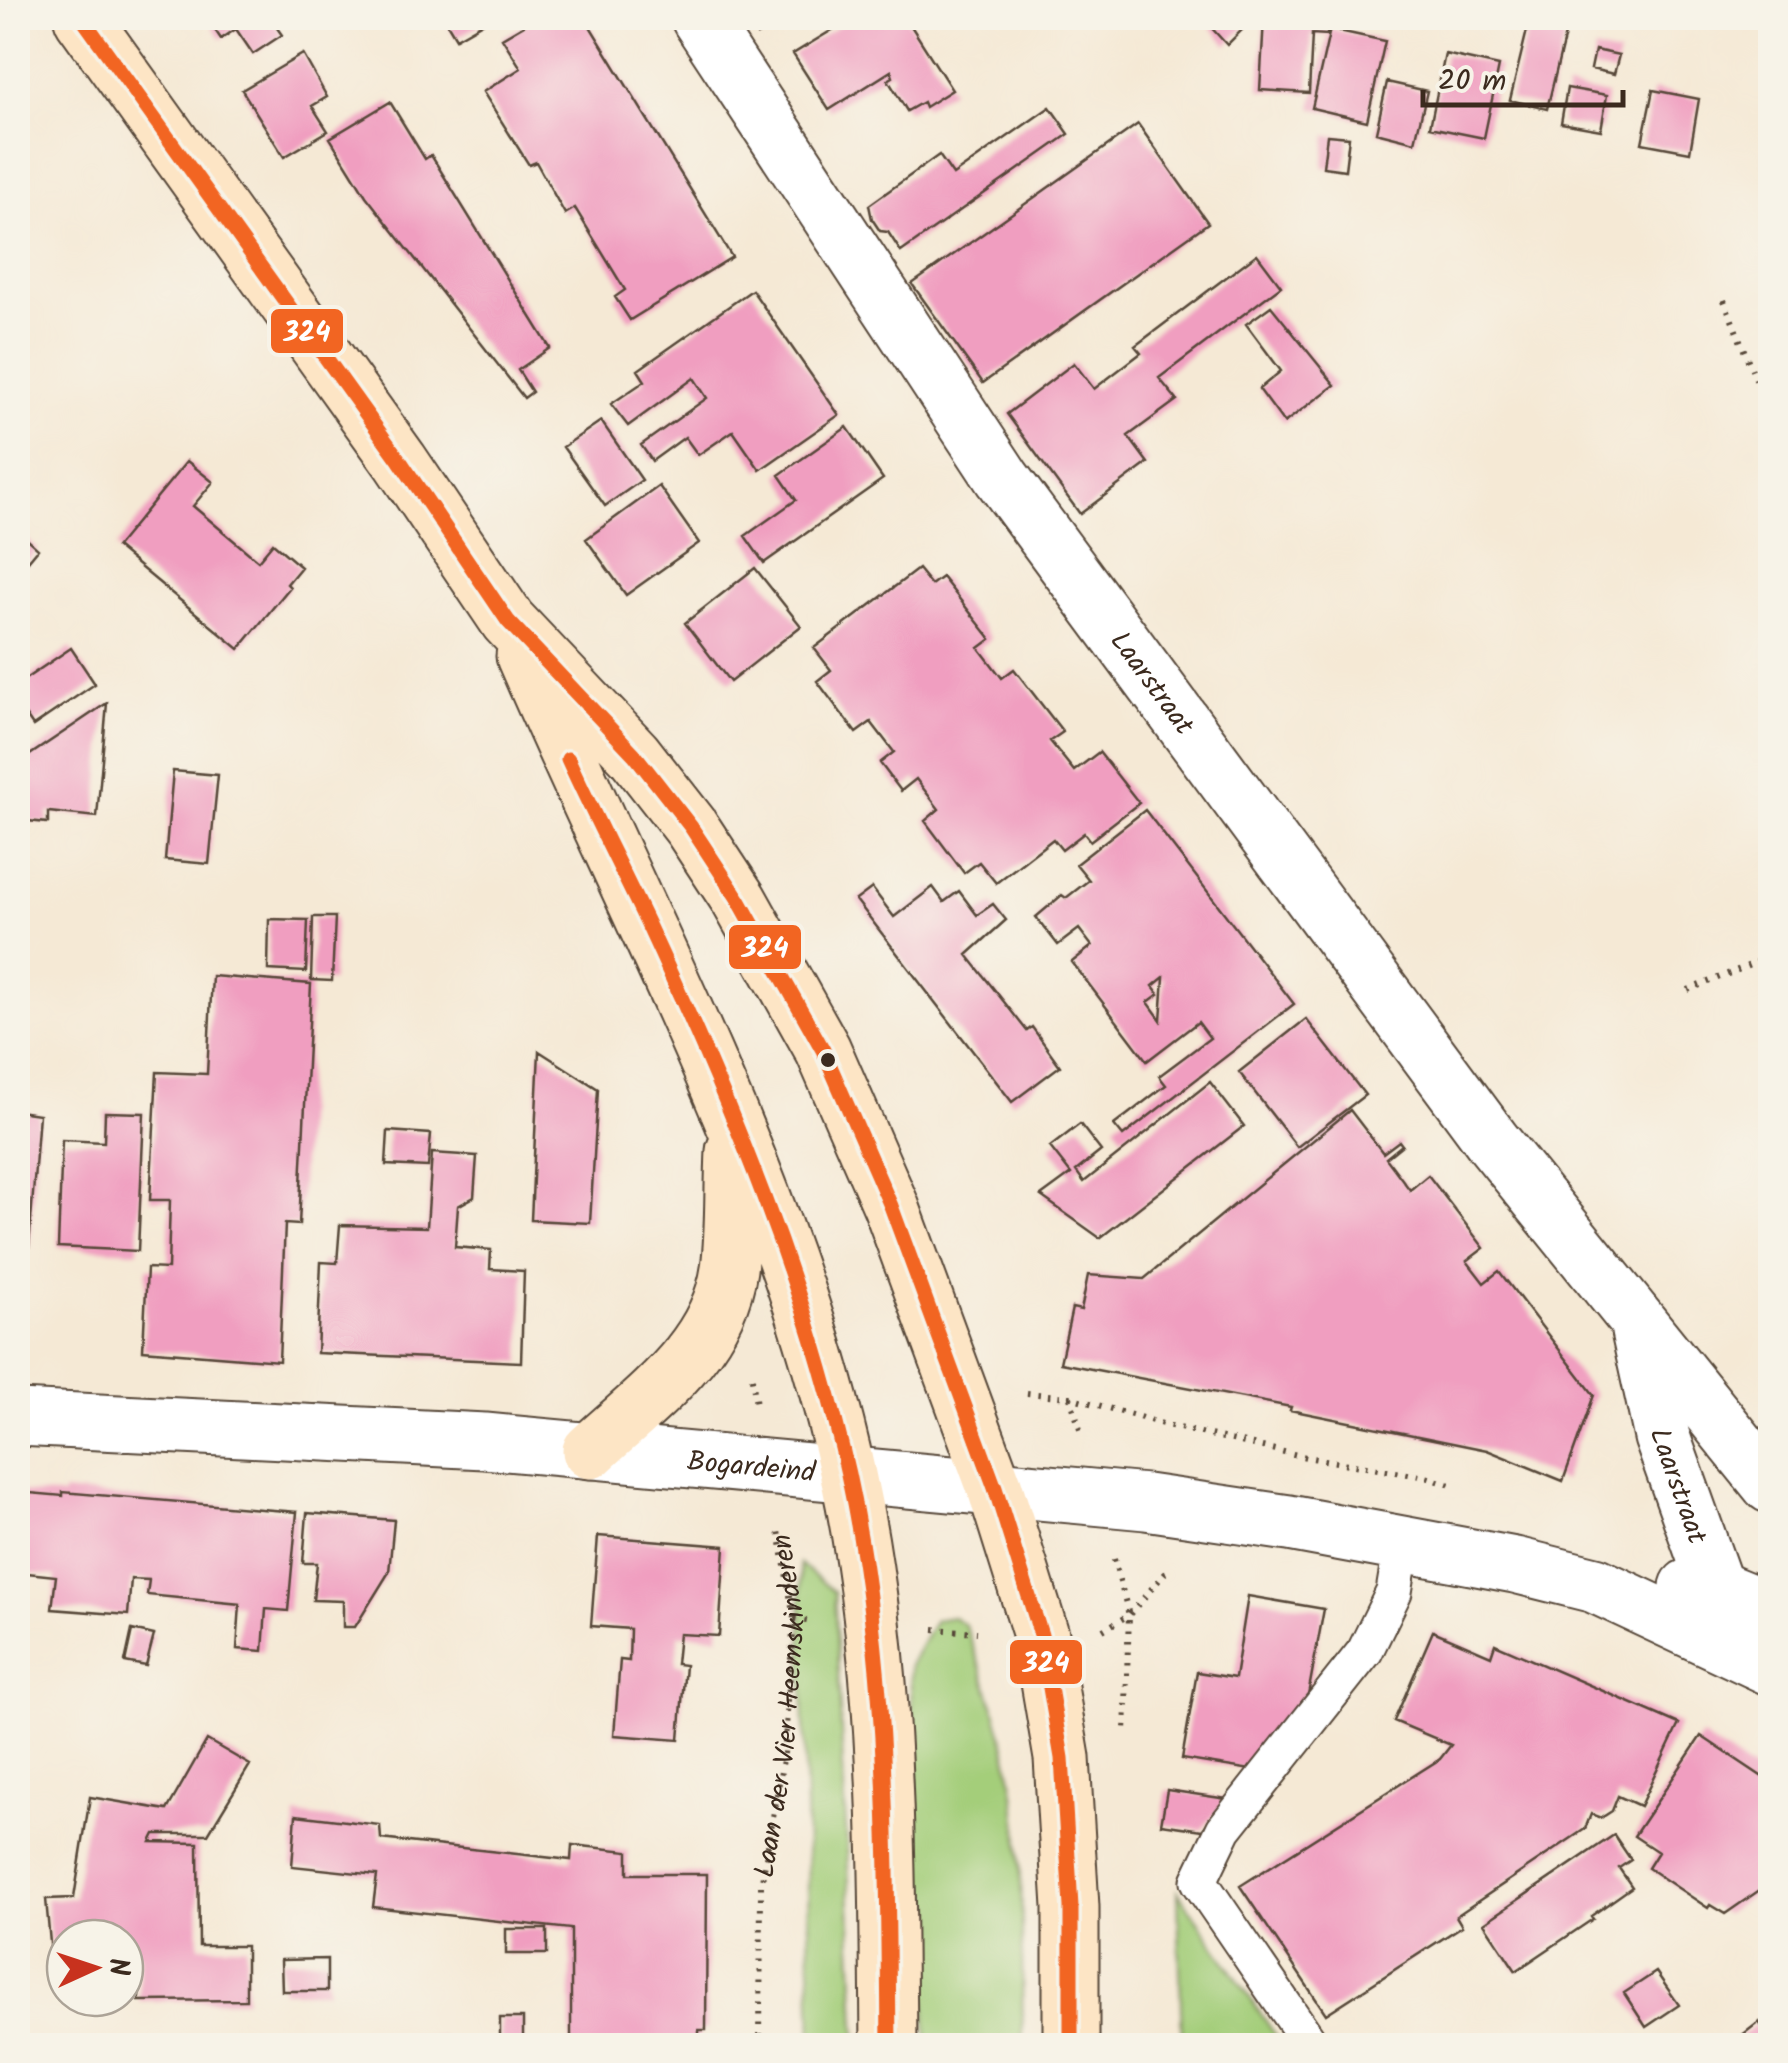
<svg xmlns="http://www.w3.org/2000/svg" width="1788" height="2063" viewBox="0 0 1788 2063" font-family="Kalam,sans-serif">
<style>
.green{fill:#a4ce7a;stroke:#707c4c;stroke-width:2.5}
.building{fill:#f09ec0;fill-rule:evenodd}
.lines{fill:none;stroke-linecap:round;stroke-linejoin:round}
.service-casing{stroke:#574739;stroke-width:39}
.minor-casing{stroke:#574739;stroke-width:59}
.tertiary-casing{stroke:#574739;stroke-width:59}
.secondary-casing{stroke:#574739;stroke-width:59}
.path{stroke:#574739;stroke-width:6;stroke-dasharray:2.5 8;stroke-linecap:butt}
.service{stroke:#fff;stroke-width:35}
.minor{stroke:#fff;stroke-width:55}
.tertiary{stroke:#fff;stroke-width:55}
.secondary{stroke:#fde5c5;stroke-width:55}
.bus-1-casing{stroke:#f7f3e8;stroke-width:22}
.bus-1{stroke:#f26522;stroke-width:15}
.bus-dot{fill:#3b2a1e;stroke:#f7f3e8;stroke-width:4}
.labels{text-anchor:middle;stroke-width:9;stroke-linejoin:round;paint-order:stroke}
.street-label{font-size:28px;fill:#3b2a1e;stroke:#f7f3e8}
.line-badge{stroke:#f7f3e8;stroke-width:4}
.badge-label{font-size:28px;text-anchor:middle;font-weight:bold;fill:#fff}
</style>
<rect width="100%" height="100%" fill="#f7f3e8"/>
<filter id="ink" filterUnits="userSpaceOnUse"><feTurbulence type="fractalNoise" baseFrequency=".01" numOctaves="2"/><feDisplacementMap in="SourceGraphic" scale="20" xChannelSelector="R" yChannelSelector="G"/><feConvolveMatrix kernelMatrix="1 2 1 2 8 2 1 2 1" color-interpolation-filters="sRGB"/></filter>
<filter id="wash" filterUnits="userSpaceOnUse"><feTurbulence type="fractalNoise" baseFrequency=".0048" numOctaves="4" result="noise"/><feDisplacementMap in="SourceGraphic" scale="40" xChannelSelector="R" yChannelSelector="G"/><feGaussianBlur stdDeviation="2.25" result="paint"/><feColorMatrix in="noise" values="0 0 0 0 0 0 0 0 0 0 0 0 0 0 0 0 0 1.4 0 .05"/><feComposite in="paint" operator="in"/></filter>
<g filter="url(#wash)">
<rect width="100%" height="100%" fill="#f5e9d5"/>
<path class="green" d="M800,1564l34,28 23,453h-45z
M953,1617l12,8c20,55 41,110 49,168 11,83 7,169 9,252h-96l-17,-380 25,-45z
M1178,1892l104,153h-100z"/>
<g id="blocks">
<path class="building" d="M207,18h63l12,17 -29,19 -17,-25 -15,10z
M444,18h47l-35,20z
M536,18h49l147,239 -102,63 -15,-23 10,-7 -50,-82 -10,6 -29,-52 -7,3 -46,-73 38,-24 -19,-30z
M747,18h39l-29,17z
M839,18h67l46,72 -27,17 -2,-5 -16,9 -19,-31 5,-3 -2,-6 -62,39 -36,-56 49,-30z
M1217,18h23l7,7 -20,20 -18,-20z
M1264,18h64l-1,17 -15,-1 -3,59 -49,-3z
M1530,18h39l-22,91 -37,-9z
M1330,29l55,12 -18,80 -55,-13z
M1595,50l24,5 -5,19 -23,-5z
M303,54l24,43 -15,9 16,25 -44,26 -42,-67z
M1445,54l54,12 -15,72 -54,-11z
M1387,82l40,9 -12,51 -39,-10z
M1567,88l40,7 -6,35 -40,-7z
M1653,90l46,9 -9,53 -48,-9z
M390,102l35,57 6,-4 119,193 -32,22 14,22 -8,6 -158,-202 -36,-58z
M1050,107l19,27 -168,118 -13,-20 -8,-1 -8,-12 -3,-14 70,-50 14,20z
M1138,124l70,99 -225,160 -71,-99z
M1327,135l22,2 -4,33 -22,-3z
M1257,254l24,32 -122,92 18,22 -49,36 20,27 -68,51 -73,-100 67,-51 20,26 47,-36 -6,-7z
M752,290l87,125 -79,55 -27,-39 -35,24 -13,-18 -33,24 -11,-16 66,-47 -13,-20 -66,48 -17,-22 34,-23 -7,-11z
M1271,306l64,79 -51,38 -25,-34 22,-18 -35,-47z
M601,421l41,59 -37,26 -42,-59z
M847,427l36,52 -119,84 -19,-27 51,-36 -17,-25z
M187,461l26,21 -20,24 65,55 15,-18 28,24 -14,17 3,3 -51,62 -123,-102z
M659,486l40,57 -73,52 -40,-56z
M18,531l20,18 -20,24z
M755,568l46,58 -71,56 -45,-59z
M918,569l13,16 11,-8 49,62 -12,9 23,30 12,-9 49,63 -13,9 24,30 25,-19 40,51 -49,38 -6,-8 -22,17 -9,-11 -57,44 -17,-21 -15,11 -39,-52 14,-12 -23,-30 -15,12 -21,-28 14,-11 -23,-30 -15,11 -39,-52 14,-11 -17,-22z
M71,648l24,36 -62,42 -15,-22v-20z
M107,703l-10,114 -49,-5v11l-30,-3v-57z
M173,771l45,4 -9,89 -44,-4z
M1145,810l149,194 -171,132 -9,-11 52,-40 -7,-9 51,-38 -12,-16 -51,39 -75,-99 20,-16 -13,-17 -21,16 -22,-28 26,-22 4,3 23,-18 -13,-16zM1164,977l-3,43 -13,-18 11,-8 -6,-8z
M933,887l11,15 15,-11 18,24 16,-11 13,16 -39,35 60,76 5,-4 28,39 -48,36 -156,-202 16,-12 22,29z
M313,917h22l-3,64 -21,-1z
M269,919l39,1 -2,52 -38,-2z
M212,976l99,8 -12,241 -14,-1 -6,137 -136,-11 4,-82 21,1 2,-69h-20l7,-128 50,2z
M1306,1019l59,76 -68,52 -58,-75z
M539,1051l59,38 -8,134 -59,-3z
M1210,1082l34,44 -144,112 -59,-42 30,-22 -21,-27 30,-23 21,27 -25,20 8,11z
M1350,1110l33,43 16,-12 3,4 -16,13 24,32 18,-15 56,73 -17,13 17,22 15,-12 95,124 -31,86 -76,-31 -197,-40 1,-3 -231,-44 12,-55 9,2 7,-35 56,4z
M18,1111l21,3 -10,133 -11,-1z
M105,1112l39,1 -6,138 -80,-4 4,-107 42,2z
M388,1131l43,3 -3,33 -42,-2z
M432,1153l45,3 -3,41 -16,9 -3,41 36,3 -1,19 34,2 -3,91 -204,-9 4,-91 16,1 3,-38 87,2z
M18,1492l45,4v-4l234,20 -9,99 -22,-2 -3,42 -26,-2 3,-45 -93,-9 2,-15 -18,-1 -3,36 -76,-6 4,-33 -38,-4z
M307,1513l87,7 -5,52 -34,55h-12v-26l-30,-1 4,-37h-14z
M598,1536l127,10 -6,90 -40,-2 -3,30 9,1 -6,75 -65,-5 6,-75 9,1 1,-32 -39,-3z
M1248,1596l76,13 -17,91 -56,70 -69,-11 15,-87 38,6z
M132,1630l22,5 -8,31 -21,-4z
M1433,1631l58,25 4,-12 184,80 -39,82 -22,-10 -6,15 -11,7 -10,-4 -6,15 -129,87 6,10 -136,88 -86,-128 200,-127 11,-14 -57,-24z
M1701,1736l69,46v110l-6,-5 -39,27 -15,-9 -2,3 -60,-40 10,-16 -24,-16z
M207,1740l43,25 -42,69h-53l-4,8 47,1 1,103h47v54l-107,1v-47h-14v-16h-60v16h-14l-5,-55 28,-1 16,-101 77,13z
M1167,1790l60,9 -25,31 -41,-6z
M296,1815l84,10 1,14 190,21 1,-15 56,6v23h79l-1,156h-7v16h-128v-117l-198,-22 4,-32 -85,-9z
M1614,1835l17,25 -12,8 13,19 -41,29 2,3 -77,52 -32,-48z
M506,1929h41v25h-41z
M327,1959v32h-45l-1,-31z
M1656,1972l23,33 -33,22 -22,-34z
M500,2018h23v28h-23z
M1759,2022l11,16v8h-42z
M398,2037h45v9h-45z"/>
</g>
</g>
<g filter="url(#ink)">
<use href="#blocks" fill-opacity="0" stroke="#574739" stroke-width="2.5"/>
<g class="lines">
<defs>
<path id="service" d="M1312,2046l-113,-165 25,-52 141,-178 29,-59 8,-48"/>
<g id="minor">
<path id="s2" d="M699,18l303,460 491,664 277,343"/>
<path id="s3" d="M1639,1331l23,106 54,151 15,58"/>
<path d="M995,1488l151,14 143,21 226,42 80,20 175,82"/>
<path d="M1688,1587l28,1 54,22"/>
</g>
<g id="tertiary">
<path id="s4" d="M18,1418l467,23 510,47"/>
</g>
<path id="secondary" d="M82,18l318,443 108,160 126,133 57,73 48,73 84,150 68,156 104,282 46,147 21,123 9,149v139
M524,656c116,269 261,530 324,819 41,187 39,380 41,571
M590,1451c55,-51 128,-102 139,-182 5,-39 3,-79 5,-118"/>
</defs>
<use href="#service" class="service-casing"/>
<use href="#minor" class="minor-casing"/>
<use href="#tertiary" class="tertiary-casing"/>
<use href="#secondary" class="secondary-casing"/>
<g class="path">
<path d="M1724,300l46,115"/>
<path d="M1688,990l82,-33"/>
<path d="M752,1378l4,27"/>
<path d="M1027,1393l43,4 96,28 140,32 120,20 28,9"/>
<path d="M1070,1397l12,39"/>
<path d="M1114,1559l15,56 -4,119"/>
<path d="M794,1619l18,3"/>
<path d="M934,1629l43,3"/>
<path d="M1103,1630l26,-15 36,-42 7,-3"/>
<path id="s1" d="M760,2046l1,-160 23,-132 10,-135 -15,-88"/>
</g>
<use href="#service" class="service"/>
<use href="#minor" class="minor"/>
<use href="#tertiary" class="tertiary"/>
<use href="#secondary" class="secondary"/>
<defs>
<path id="bus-1" d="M82,18l318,443 108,160 126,133 57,73 48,73 84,150 68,156 104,282 46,147 21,123 9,149v139
M568,759c26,57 55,113 82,170 81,175 156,356 198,545 41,188 39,381 41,572"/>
</defs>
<use href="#bus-1" class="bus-1-casing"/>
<use href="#bus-1" class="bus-1"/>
</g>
</g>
<circle class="bus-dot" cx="828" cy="1060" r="9"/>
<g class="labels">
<g class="street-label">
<text dy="10" stroke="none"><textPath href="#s2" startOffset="805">Laarstraat</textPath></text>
<text dy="10" stroke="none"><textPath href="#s4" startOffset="735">Bogardeind</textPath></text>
<text dy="10" stroke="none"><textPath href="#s3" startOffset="160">Laarstraat</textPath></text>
<text dy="10" stroke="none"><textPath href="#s1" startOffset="342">Laan der Vier Heemskinderen</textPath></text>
</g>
</g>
<g class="line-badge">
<rect x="269" y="307" width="76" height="48" rx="10" fill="#f26522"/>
<rect x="727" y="923" width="76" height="48" rx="10" fill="#f26522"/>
<rect x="1008" y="1638" width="76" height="48" rx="10" fill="#f26522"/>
</g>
<g class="badge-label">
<text x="307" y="341">324</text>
<text x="765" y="957">324</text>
<text x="1046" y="1672">324</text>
</g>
<rect width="1788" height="2063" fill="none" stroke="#f7f3e8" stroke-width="60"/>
<g transform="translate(95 1968) rotate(87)"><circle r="48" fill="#f7f3e8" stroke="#aca397" stroke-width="2.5"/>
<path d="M0-8L18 38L0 25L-18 38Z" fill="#c8321e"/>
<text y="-15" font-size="28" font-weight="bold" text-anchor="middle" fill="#3b2a1e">N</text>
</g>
<path d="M1423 90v15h200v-15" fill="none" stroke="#3b2a1e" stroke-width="5"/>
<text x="1438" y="90" font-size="30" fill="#3b2a1e" stroke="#f7f3e8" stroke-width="8" paint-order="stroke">20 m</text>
</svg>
